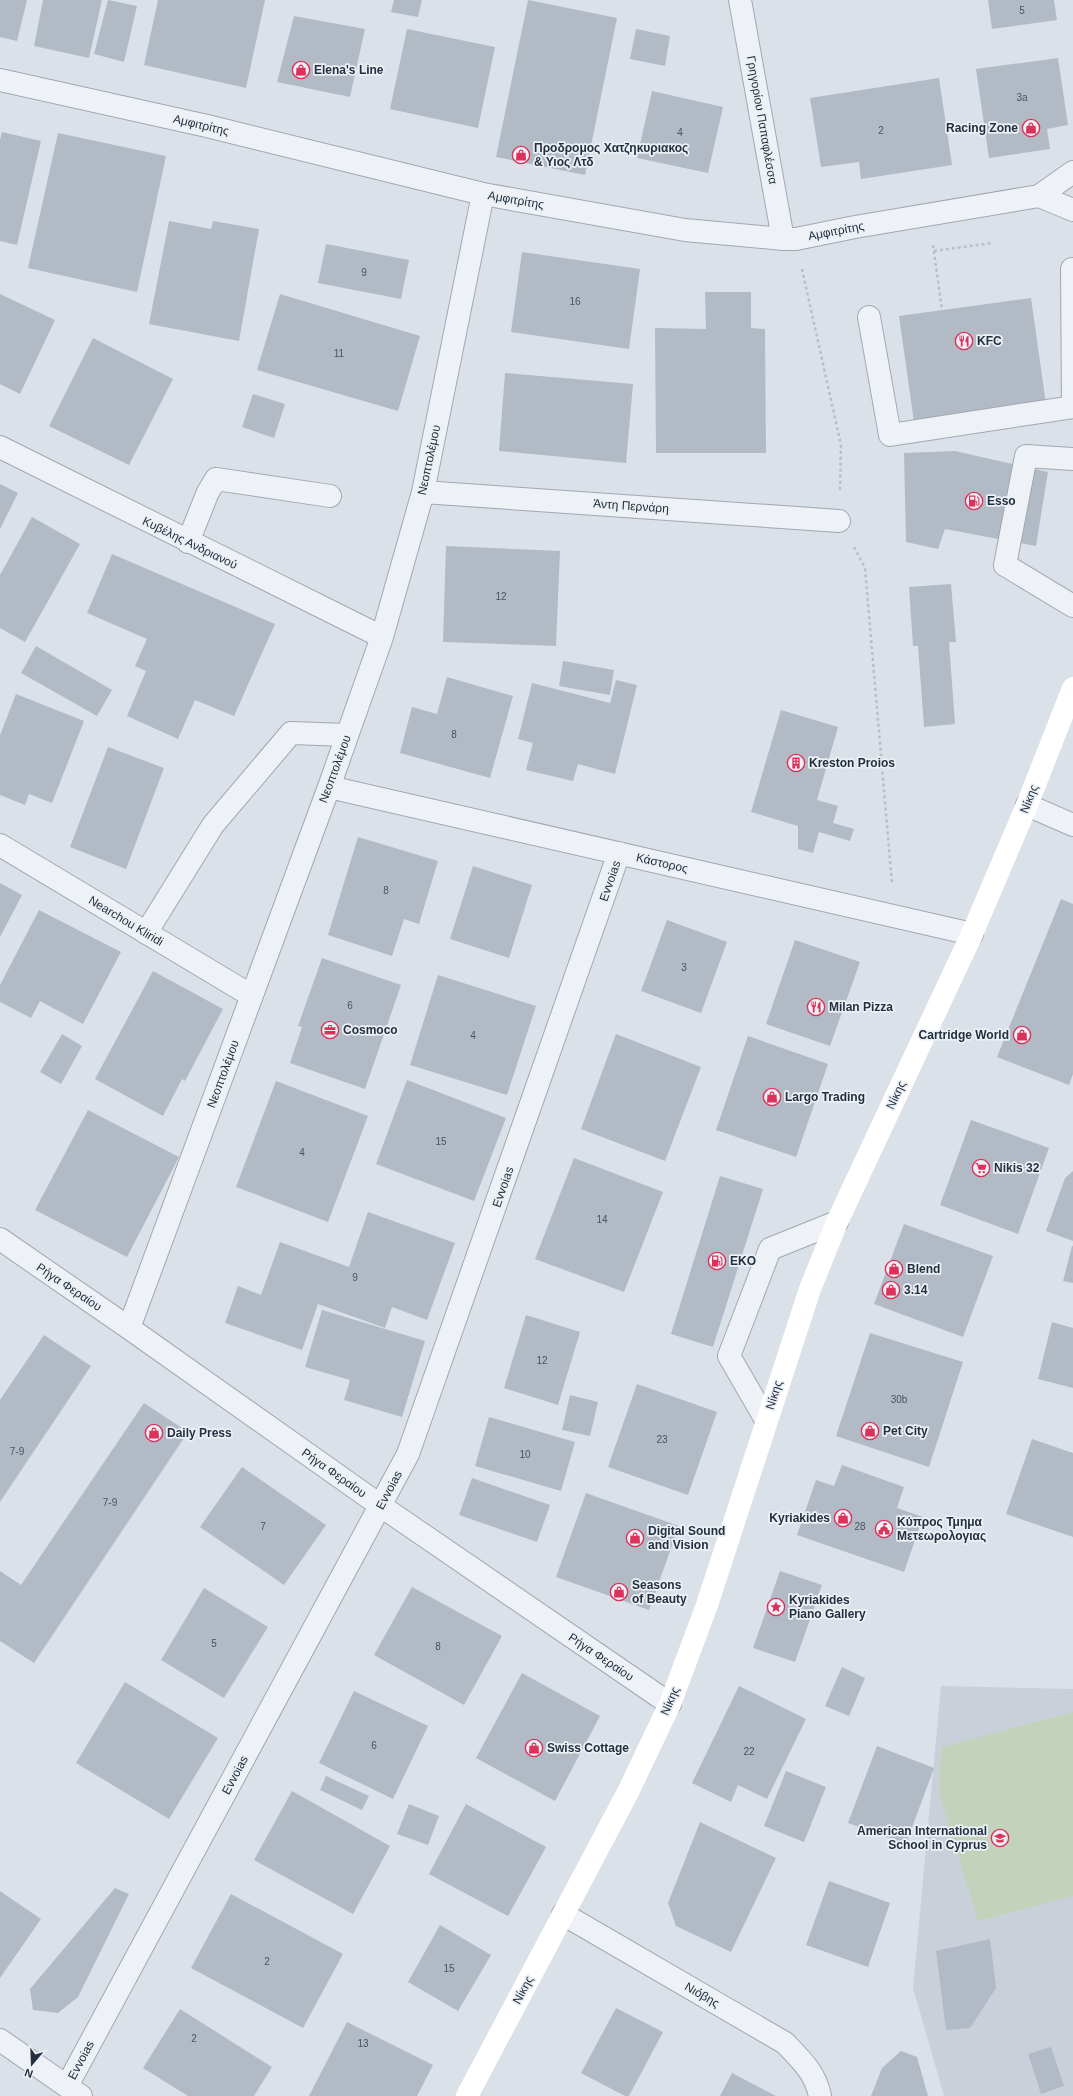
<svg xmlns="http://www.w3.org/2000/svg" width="1073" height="2096" viewBox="0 0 1073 2096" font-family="Arial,sans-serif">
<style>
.built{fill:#c9d0da}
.green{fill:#c3d2bb}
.building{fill:#b2bbc5}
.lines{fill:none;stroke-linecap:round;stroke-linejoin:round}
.service-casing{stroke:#a0a8b2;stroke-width:24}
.minor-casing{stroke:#a0a8b2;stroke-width:24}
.tertiary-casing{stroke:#a0a8b2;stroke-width:24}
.path{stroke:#b9bfc6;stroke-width:2.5;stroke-dasharray:3 3;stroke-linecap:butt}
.service{stroke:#eef1f5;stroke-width:22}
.minor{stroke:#eef1f5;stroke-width:22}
.tertiary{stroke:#eef1f5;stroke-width:22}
.secondary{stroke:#fff;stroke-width:22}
.labels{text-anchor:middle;stroke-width:3.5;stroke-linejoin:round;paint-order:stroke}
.number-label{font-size:10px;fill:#485360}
.poi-label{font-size:12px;font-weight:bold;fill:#24303f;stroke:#ebf0f5;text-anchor:start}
.street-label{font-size:12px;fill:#24303f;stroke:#ebf0f5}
</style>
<rect width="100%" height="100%" fill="#dbe1e8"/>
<path class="built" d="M941,1686l132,3v407h-129l-31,-108z"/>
<path class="green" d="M1073,1712v184l-95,25 -39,-129 3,-45z"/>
<path class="building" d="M0,0h27l-10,41 -17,-4z
M43,0h59l-13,58 -55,-12z
M108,0l29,6 -13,56 -30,-8z
M158,0h107l-19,88 -102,-23z
M394,0h28l-4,17 -27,-5z
M528,0l89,18 -32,157 -89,-18z
M988,0h66l3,20 -65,9z
M294,16l71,13 -15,68 -73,-15z
M407,29l88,18 -17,81 -88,-19z
M636,29l34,7 -5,30 -35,-7z
M1058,58l10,67 -21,4 3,20 -61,9 -13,-89z
M939,78l13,87 -91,14 -2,-17 -38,5 -11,-69z
M652,91l71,16 -15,66 -71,-15z
M2,132l39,9 -24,104 -17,-4v-101z
M58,133l108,23 -29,136 -109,-24z
M169,221l42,8 2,-8 46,8 -20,112 -90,-17z
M326,244l83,16 -8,39 -83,-16z
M522,252l118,17 -11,80 -118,-17z
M705,292h46v36l14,1 1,124h-110l-1,-125 51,1z
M0,294l55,26 -35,74 -20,-10z
M280,294l140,42 -22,75 -141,-41z
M1031,298l15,106 -132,18 -15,-106z
M93,338l80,41 -44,86 -80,-39z
M505,373l128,11 -7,79 -127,-12z
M253,394l32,10 -11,34 -32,-11z
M955,451l93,21 -12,74 -91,-17 -7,20 -32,-7 -2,-89z
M0,484l18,9 -18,36z
M32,517l48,27 -55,98 -25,-14v-53z
M446,546l114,5 -4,95 -113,-4z
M112,554l163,70 -41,92 -39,-16 -17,39 -51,-23 19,-45 -11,-5 12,-27 -60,-26z
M951,584l5,58h-7l6,82 -31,3 -6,-81h-5l-4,-59z
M36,646l76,44 -15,26 -76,-43z
M563,661l51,9 -4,25 -51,-9z
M447,677l66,19 -23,82 -90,-25 12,-46 25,7z
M616,680l21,5 -22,89 -37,-10 -5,17 -47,-11 7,-27 -15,-4 14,-56 78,20z
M16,694l68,27 -32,82 -23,-9 -4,11 -25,-10v-60z
M781,710l57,17 -21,73 21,6 -5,17 21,6 -4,12 -31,-9 -6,21 -15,-4v-23l-47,-14z
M108,747l56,21 -38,101 -56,-22z
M358,837l80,24 -19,63 -15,-5 -12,37 -64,-21z
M473,866l59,19 -23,73 -59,-19z
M0,883l22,12 -22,42z
M1061,899l12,5v170l-4,11 -72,-28z
M39,910l82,42 -38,72 -43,-23 -9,17 -31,-16v-17z
M667,920l60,22 -26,71 -60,-22z
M795,940l65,22 -30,84 -64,-22z
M322,958l79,27 -36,104 -75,-26 12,-36 -4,-1z
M153,971l70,38 -38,72 -3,-2 -19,37 -68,-37z
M438,975l98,31 -29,89 -97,-30z
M62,1034l20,12 -21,38 -21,-12z
M616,1034l85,33 -36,94 -84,-32z
M748,1036l80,28 -32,93 -80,-27z
M407,1080l99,38 -32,83 -98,-37z
M276,1081l92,35 -40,106 -92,-35z
M88,1110l91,47 -52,100 -92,-47z
M971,1120l78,28 -31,86 -78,-29z
M574,1158l89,34 -39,100 -89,-33z
M1073,1171v70l-27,-10 19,-53z
M720,1176l43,13 -50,158 -42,-13z
M368,1212l87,31 -28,77 -35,-13 -7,21 -67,-24 -16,46 -77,-27 13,-37 23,9 19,-53 69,25z
M904,1224l89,32 -30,81 -89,-33z
M1072,1246h1v37l-10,-2z
M322,1310l103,31 -23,76 -58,-17 6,-20 -45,-13z
M526,1315l54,17 -22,73 -54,-17z
M1052,1322l21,6v60l-35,-9z
M870,1333l93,29 -34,105 -93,-31z
M44,1335l47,31 -91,136v-102z
M637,1384l80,28 -29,83 -80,-28z
M570,1395l28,7 -8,34 -28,-6z
M144,1403l44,29 -154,231 -34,-22v-70l21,14z
M489,1417l86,25 -14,49 -86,-25z
M1032,1439l41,14v84l-67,-23z
M842,1465l62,22 -7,21 26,9 -19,55 -107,-37 19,-55 18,6z
M242,1467l84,58 -42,60 -84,-58z
M472,1478l78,27 -13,37 -78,-27z
M586,1493l93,33 -30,84 -93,-33z
M780,1571l42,14 -27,77 -42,-14z
M412,1587l90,49 -38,69 -90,-50z
M204,1588l64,39 -44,71 -63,-38z
M842,1667l23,11 -16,38 -24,-10z
M522,1673l78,43 -45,85 -79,-43z
M125,1682l93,56 -49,81 -93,-56z
M739,1686l67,33 -39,80 -29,-14 -7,17 -39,-19z
M354,1691l74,35 -35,73 -74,-36z
M877,1746l57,22 -28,76 -58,-21z
M786,1771l40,16 -22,55 -40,-16z
M326,1776l43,20 -7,14 -42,-20z
M292,1791l98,55 -37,68 -99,-54z
M409,1804l30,12 -11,29 -31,-11z
M466,1804l80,43 -38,69 -79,-42z
M700,1822l76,36 -45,94 -55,-26 -8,-23z
M829,1881l61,22 -22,64 -62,-22z
M115,1888l14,6 -51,103 -20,16 -25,-3 -3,-21z
M0,1891l41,28 -41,59z
M231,1894l112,60 -40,74 -112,-60z
M440,1925l51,30 -33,56 -50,-29z
M990,1939l6,49 -26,40 -24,2 -10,-79z
M616,2008l47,24 -34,64h-4l-44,-23z
M180,2009l92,58 -18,29h-66l-45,-28z
M347,2022l86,43 -16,31h-108z
M1051,2047l13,39 -23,8 -13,-40z
M901,2051l16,6 11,39h-57l11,-28z
M732,2073l44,23h-56z"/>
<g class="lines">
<defs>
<path id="service" d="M869,317l21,118 183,-28 -1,-138
M1073,459l-47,-3 -21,109 68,41
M188,542l20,-50 8,-13 114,17
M146,933l67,-108 78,-92 56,2
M766,1420l-37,-64 41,-107 67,-27"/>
<path id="minor" d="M740,0l43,239
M0,447l382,190
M423,492l416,29
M329,787l643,147
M1027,805l46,20
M0,845l252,151
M129,1328l200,-541 53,-150 41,-145 60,-298
M563,1914l222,129c16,17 30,29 35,53
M0,2040l81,56
M67,2086l341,-632 211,-601"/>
<path id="tertiary" d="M0,80l207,46 276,68 202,36 98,9h13l59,-12 184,-31 34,-24
M1039,196l34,14
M0,1239l129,89 252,178 289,198"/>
</defs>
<use href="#service" class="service-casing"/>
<use href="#minor" class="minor-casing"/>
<use href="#tertiary" class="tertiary-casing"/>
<path class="path" d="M933,245l9,65
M934,251l58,-8
M802,269l39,176 -1,45
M854,547l11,21 27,316"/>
<use href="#service" class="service"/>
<use href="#minor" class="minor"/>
<use href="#tertiary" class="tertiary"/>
<path class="secondary" d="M467,2096l161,-304 42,-88 37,-99 103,-316 27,-67 135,-288 55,-129 46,-117"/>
</g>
<defs>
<symbol id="shop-ring" viewBox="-11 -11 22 22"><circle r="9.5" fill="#ebf0f5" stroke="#dc315a" stroke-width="1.5"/><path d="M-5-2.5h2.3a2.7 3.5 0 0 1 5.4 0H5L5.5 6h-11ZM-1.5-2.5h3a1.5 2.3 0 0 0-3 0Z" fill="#dc315a"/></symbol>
<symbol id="restaurant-ring" viewBox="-11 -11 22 22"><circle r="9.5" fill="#ebf0f5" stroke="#dc315a" stroke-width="1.5"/><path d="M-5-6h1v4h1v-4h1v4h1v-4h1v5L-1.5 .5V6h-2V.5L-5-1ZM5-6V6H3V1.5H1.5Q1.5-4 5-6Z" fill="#dc315a"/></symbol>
<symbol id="fuel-ring" viewBox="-11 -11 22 22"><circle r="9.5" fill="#ebf0f5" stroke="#dc315a" stroke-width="1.5"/><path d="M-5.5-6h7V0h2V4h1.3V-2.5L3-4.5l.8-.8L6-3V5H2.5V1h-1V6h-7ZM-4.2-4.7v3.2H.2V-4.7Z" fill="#dc315a"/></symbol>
<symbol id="building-ring" viewBox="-11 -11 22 22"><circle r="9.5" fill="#ebf0f5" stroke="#dc315a" stroke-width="1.5"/><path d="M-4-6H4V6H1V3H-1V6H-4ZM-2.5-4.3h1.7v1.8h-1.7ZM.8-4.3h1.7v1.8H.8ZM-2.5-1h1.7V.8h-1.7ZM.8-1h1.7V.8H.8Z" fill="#dc315a"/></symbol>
<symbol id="office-ring" viewBox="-11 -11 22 22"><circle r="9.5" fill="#ebf0f5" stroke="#dc315a" stroke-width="1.5"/><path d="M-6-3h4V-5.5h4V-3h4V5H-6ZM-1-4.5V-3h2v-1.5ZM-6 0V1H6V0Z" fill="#dc315a"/></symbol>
<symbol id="supermarket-ring" viewBox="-11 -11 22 22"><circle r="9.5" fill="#ebf0f5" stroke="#dc315a" stroke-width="1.5"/><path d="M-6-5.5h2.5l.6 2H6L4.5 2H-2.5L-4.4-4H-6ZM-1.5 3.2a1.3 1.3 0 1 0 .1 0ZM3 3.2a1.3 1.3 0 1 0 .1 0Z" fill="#dc315a"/></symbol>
<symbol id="civic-ring" viewBox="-11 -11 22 22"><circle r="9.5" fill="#ebf0f5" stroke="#dc315a" stroke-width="1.5"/><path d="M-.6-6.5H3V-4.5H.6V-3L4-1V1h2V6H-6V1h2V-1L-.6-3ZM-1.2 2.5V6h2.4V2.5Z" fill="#dc315a"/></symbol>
<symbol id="sight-ring" viewBox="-11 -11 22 22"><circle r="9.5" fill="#ebf0f5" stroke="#dc315a" stroke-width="1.5"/><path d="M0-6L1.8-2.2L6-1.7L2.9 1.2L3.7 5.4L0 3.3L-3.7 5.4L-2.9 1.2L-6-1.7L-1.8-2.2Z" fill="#dc315a"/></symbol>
<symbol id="school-ring" viewBox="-11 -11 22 22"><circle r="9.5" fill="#ebf0f5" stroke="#dc315a" stroke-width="1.5"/><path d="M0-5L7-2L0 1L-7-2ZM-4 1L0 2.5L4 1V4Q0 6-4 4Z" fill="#dc315a"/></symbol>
</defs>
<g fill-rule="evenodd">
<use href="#shop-ring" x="291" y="60" width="20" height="20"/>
<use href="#shop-ring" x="1021" y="118" width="20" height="20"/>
<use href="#shop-ring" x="511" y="145" width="20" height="20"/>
<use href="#restaurant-ring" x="954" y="331" width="20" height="20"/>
<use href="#fuel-ring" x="964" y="491" width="20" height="20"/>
<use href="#building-ring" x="786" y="753" width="20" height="20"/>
<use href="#restaurant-ring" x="806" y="997" width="20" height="20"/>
<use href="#office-ring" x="320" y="1020" width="20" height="20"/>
<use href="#shop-ring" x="1012" y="1025" width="20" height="20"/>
<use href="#shop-ring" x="762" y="1087" width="20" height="20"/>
<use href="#supermarket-ring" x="971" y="1158" width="20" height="20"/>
<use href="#fuel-ring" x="707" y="1251" width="20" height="20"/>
<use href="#shop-ring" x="884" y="1259" width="20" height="20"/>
<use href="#shop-ring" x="881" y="1280" width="20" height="20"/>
<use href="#shop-ring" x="860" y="1421" width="20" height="20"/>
<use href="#shop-ring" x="144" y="1423" width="20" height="20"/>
<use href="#shop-ring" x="833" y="1508" width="20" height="20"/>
<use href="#civic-ring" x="874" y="1519" width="20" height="20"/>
<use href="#shop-ring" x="625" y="1528" width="20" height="20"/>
<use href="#shop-ring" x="609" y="1582" width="20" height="20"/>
<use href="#sight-ring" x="766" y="1597" width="20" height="20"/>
<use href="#shop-ring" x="524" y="1738" width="20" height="20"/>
<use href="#school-ring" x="990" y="1828" width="20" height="20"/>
</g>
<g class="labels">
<g class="number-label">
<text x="1022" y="14">5</text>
<text x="1022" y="101">3a</text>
<text x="881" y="134">2</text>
<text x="680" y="136">4</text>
<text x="364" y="276">9</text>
<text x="575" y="305">16</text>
<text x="339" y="357">11</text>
<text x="501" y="600">12</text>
<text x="454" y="738">8</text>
<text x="386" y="894">8</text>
<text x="684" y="971">3</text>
<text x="350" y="1009">6</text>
<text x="473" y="1039">4</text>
<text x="441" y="1145">15</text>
<text x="302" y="1156">4</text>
<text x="602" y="1223">14</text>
<text x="355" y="1281">9</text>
<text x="542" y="1364">12</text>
<text x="899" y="1403">30b</text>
<text x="662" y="1443">23</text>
<text x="17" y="1455">7-9</text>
<text x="525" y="1458">10</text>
<text x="110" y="1506">7-9</text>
<text x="263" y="1530">7</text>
<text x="860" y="1530">28</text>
<text x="214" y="1647">5</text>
<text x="438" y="1650">8</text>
<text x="374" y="1749">6</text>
<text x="749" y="1755">22</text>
<text x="267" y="1965">2</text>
<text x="449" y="1972">15</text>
<text x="194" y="2042">2</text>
<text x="363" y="2047">13</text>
</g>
<g class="poi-label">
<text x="314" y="74">Elena's Line</text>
<text x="1018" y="132" text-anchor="end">Racing Zone</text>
<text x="534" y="152">Προδρομος Χατζηκυριακος<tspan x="534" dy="14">&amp; Υιος Λτδ</tspan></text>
<text x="977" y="345">KFC</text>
<text x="987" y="505">Esso</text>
<text x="809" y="767">Kreston Proios</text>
<text x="829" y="1011">Milan Pizza</text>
<text x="343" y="1034">Cosmoco</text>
<text x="1009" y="1039" text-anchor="end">Cartridge World</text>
<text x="785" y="1101">Largo Trading</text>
<text x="994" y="1172">Nikis 32</text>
<text x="730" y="1265">EKO</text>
<text x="907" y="1273">Blend</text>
<text x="904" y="1294">3.14</text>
<text x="883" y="1435">Pet City</text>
<text x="167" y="1437">Daily Press</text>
<text x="830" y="1522" text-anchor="end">Kyriakides</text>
<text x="897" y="1526">Κύπρος Τμημα<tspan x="897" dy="14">Μετεωρολογιας</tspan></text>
<text x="648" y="1535">Digital Sound<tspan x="648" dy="14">and Vision</tspan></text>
<text x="632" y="1589">Seasons<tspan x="632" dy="14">of Beauty</tspan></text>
<text x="789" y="1604">Kyriakides<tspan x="789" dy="14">Piano Gallery</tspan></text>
<text x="547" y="1752">Swiss Cottage</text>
<text x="987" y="1835" text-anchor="end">American International<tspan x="987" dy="14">School in Cyprus</tspan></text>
</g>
<g class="street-label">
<text transform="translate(762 120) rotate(80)" y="4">Γρηγορίου Παπαφλέσσα</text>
<text transform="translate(201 125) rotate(13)" y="4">Αμφιτρίτης</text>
<text transform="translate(516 200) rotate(10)" y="4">Αμφιτρίτης</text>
<text transform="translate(836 231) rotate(-11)" y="4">Αμφιτρίτης</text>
<text transform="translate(429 460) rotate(-78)" y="4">Νεοπτολέμου</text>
<text transform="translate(631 506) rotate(4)" y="4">Άντη Περνάρη</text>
<text transform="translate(190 543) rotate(26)" y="4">Κυβέλης Ανδριανού</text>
<text transform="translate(335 769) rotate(-70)" y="4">Νεοπτολέμου</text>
<text transform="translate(1029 799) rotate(-68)" y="4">Νίκης</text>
<text transform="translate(662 863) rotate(13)" y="4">Κάστορος</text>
<text transform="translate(610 881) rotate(-71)" y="4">Evvoias</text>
<text transform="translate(126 921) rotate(31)" y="4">Nearchou Kliridi</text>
<text transform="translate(223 1074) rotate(-70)" y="4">Νεοπτολέμου</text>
<text transform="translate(896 1095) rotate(-65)" y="4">Νίκης</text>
<text transform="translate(503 1187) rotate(-71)" y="4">Evvoias</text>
<text transform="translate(69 1287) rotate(34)" y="4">Ρήγα Φεραίου</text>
<text transform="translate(774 1395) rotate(-72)" y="4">Νίκης</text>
<text transform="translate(334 1473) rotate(35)" y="4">Ρήγα Φεραίου</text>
<text transform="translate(389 1490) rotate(-62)" y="4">Evvoias</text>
<text transform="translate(601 1657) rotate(34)" y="4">Ρήγα Φεραίου</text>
<text transform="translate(670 1701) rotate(-67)" y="4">Νίκης</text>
<text transform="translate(235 1775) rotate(-62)" y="4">Evvoias</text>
<text transform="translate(523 1990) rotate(-62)" y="4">Νίκης</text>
<text transform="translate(702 1995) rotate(30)" y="4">Νιόβης</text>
<text transform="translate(81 2060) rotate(-62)" y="4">Evvoias</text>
</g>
</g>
<g transform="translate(32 2064) rotate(199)" stroke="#ebf0f5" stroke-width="3" paint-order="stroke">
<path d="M0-3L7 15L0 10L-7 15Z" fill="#24303f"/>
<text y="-6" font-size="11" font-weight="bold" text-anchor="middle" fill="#24303f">N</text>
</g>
</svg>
